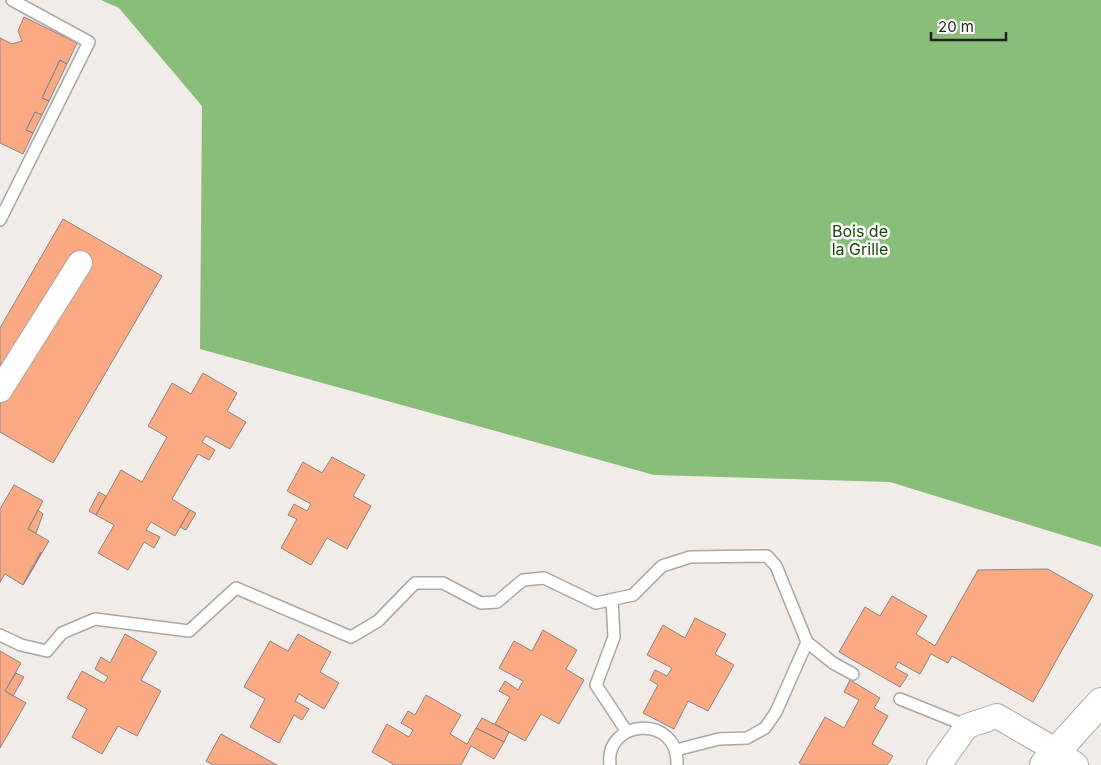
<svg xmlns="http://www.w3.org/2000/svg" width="1101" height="765" viewBox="0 0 1101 765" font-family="Inter,sans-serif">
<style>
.forest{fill:#88be79}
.building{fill:#fba982;stroke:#8b8683}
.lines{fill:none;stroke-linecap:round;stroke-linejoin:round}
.service-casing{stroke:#aba7a3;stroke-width:14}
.minor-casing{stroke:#aba7a3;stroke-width:26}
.tertiary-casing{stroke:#aba7a3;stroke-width:30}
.service{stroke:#fff;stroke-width:11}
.minor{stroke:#fff;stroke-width:24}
.tertiary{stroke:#fff;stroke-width:28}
.labels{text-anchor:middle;stroke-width:5;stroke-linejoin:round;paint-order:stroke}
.park-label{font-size:16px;fill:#164900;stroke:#fff}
</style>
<rect width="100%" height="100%" fill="#f1ece8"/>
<path class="forest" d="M101,0h1000v547l-211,-65 -236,-7 -454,-126 2,-243 -83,-98z"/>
<path class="building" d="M24,17l53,26 -10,21 -7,-4 -18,38 7,3 -7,14 -7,-3 -9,18 7,3 -10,21 -23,-11v-105l12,6 10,-3 -4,-10z
M60,60l7,4 -18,37 -7,-3z
M35,112l7,3 -9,18 -7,-3z
M63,219l99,57 -109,187 -53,-31v-104z
M203,373l34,20 -10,18 19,11 -16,27 -24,-13 -4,6 13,8 -6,10 -11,-6 -26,45 18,11 -15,26 -24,-14 -5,8 14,7 -6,11 -10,-6 -16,28 -30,-17 16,-28 -18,-10 25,-45 21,12 25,-45 -19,-11 24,-43 19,11z
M332,457l33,18 -12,21 18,10 -24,43 -20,-11 -16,27 -30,-17 16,-29 -9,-4 6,-11 13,7 4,-7 -24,-13 16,-29 19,11z
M14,485l29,16 -15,28 21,12 -26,44 -18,-11 -5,8v-73z
M99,492l7,4 -10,19 -7,-4z
M38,510l5,4 -7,19 -8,-4z
M190,510l6,3 -10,17 -6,-3z
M41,552l-7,15 -11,18 7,-14z
M1048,569l45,26 -60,107 -81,-46 -4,7 -17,-9 -11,20 -22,-12 -3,6 13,7 -8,12 -61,-35 26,-45 15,9 12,-20 35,20 -11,18 19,12 43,-76z
M695,618l31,16 -11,20 19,11 -26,46 -20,-10 -14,28 -31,-16 15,-28 -8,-5 5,-10 12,6 5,-8 -25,-13 16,-30 22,13z
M543,630l34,20 -11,19 18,11 -25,44 -18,-10 -16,27 -30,-17 15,-27 -11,-6 6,-10 13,9 5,-9 -24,-13 15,-27 18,10z
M125,634l32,18 -16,28 20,11 -24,45 -19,-10 -16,28 -30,-17 15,-28 -20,-11 15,-27 22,12 4,-6 -13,-8 6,-12 9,6z
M298,634l33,18 -11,20 19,11 -15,26 -25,-15 -4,7 14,8 -7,11 -8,-5 -15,28 -29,-16 15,-28 -21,-12 26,-46 18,10z
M0,651l21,12 -16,28 21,12 -26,45z
M16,673l8,4 -11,19 -8,-5z
M850,680l30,18 -6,10 14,8 -16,28 21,12 -6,9h-85l-3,-2 26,-46 19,11 15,-28 -15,-8z
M426,695l35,20 -11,19 17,10 9,-16 28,14 -10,17 -23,-13 -10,19h-69l1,-1 -21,-12 15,-28 22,13 4,-7 -12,-7 7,-12 7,4z
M482,718l27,14 -5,10 -28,-14z
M221,734l56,31h-64l-7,-4z"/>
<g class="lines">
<defs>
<path id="service" d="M0,220l89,-178 -77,-42
M612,600l2,37 -18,48 31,47
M0,635l21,10 26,6 15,-18 33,-14 94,12 47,-43 115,49 27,-16 37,-38h28l38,20 16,-1 26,-22 21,-2 52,25 37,-8 29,-29 28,-9 77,-1 9,10 31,76 26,21 20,11
M900,699l67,27
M676,750l43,-11 28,-1 18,-10 11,-16 31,-70
M610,765c-6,-46 69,-52 67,0"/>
<path id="minor" d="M0,390l80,-127
M939,765l28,-39 30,-10 60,35 19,14"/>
<path id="tertiary" d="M1044,765l57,-63"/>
</defs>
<use href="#service" class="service-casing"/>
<use href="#minor" class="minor-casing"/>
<use href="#tertiary" class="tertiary-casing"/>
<use href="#service" class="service"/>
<use href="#minor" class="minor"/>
<use href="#tertiary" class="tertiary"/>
</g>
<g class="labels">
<g class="park-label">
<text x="860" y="237">Bois de<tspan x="860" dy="18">la Grille</tspan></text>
</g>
</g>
<path d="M931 32v8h75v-8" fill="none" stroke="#252322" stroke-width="2.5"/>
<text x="938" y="32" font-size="15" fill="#252322" stroke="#ffffff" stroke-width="4" paint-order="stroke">20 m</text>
</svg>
